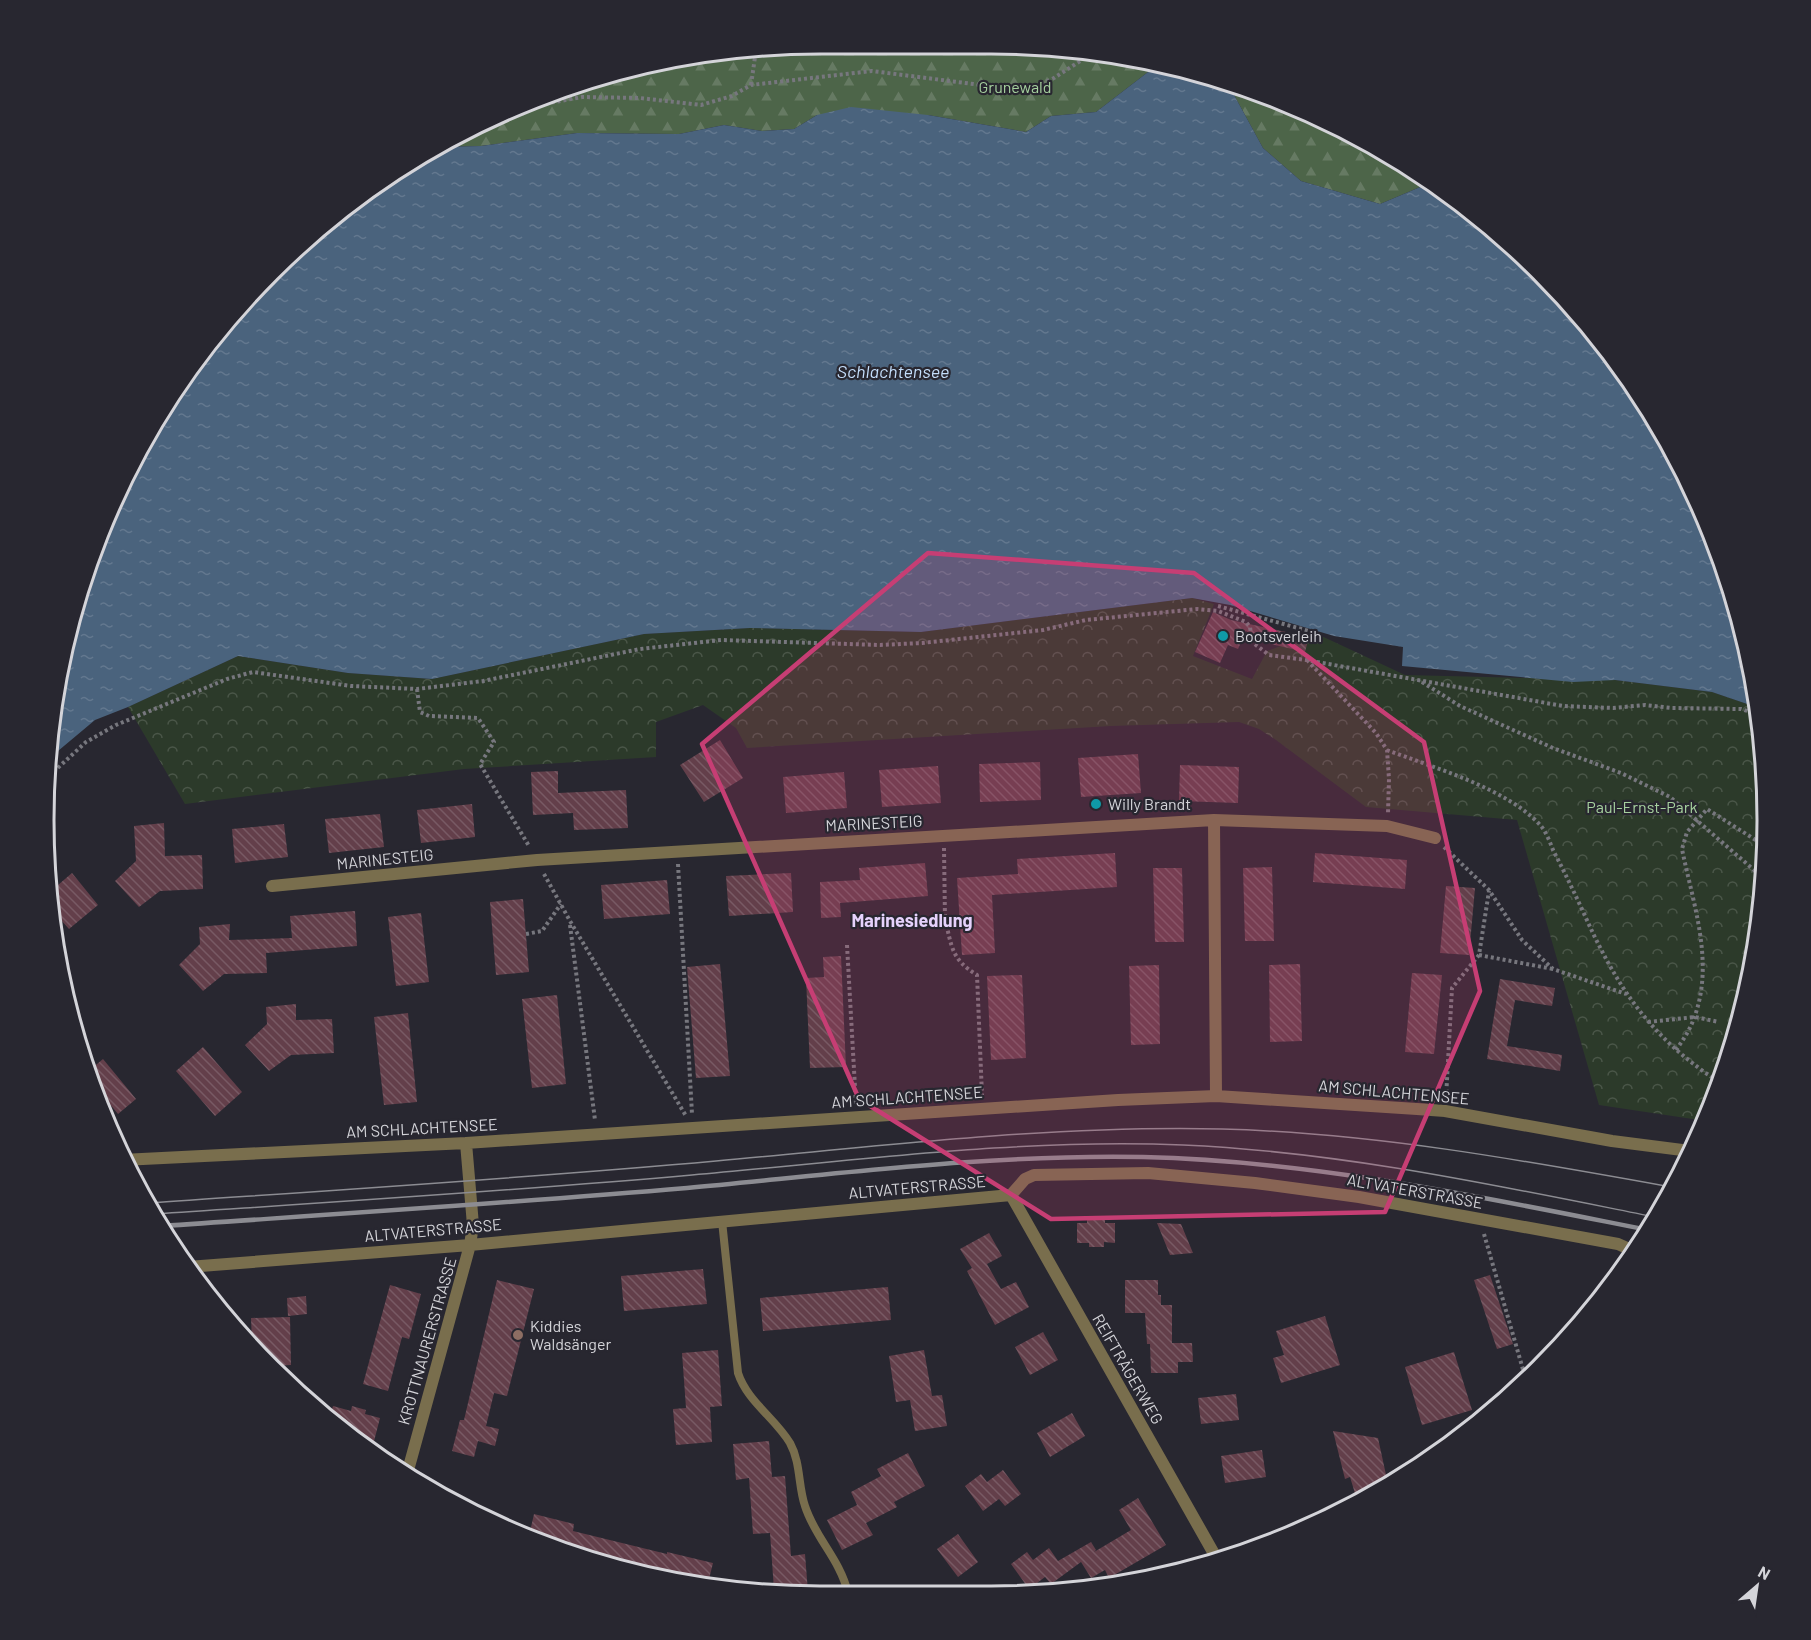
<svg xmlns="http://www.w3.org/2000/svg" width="1811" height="1640" viewBox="0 0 1811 1640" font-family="Barlow,sans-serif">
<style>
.forest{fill:url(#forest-firs)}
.park{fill:url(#park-crowns)}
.water{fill:url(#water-ripples)}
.building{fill:url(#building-back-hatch)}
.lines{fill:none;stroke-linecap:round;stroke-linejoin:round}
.path{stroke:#77777e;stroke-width:4;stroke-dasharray:3 3;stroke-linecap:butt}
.lane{stroke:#796e4d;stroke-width:8}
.street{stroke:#796e4d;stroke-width:12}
.tram{stroke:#8c8c92;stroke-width:1.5}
.rail{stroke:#8c8c92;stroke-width:4.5}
.marked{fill:#c63e74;fill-opacity:0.2;stroke:#c63e74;stroke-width:4.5;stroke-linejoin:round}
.culture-dot{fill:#0f9aa8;stroke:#282730;stroke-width:2}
.education-dot{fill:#8d6e63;stroke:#282730;stroke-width:2}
.labels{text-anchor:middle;stroke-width:4.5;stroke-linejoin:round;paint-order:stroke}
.park-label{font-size:16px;fill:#a6d19f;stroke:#282730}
.poi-label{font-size:16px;fill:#d4d4d9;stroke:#282730;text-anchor:start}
.street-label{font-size:16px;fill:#d4d4d9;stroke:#282730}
.water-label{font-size:18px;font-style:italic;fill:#c4defb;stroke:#282730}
.neighbourhood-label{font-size:18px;font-weight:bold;fill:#e5d2fc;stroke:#282730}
.rim{fill:none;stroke:#d4d4d9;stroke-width:3}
</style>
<defs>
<pattern id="forest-firs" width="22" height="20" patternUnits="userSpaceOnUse" patternTransform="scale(1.5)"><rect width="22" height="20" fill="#4d6549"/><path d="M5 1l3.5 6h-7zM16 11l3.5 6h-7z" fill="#667a63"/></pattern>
<pattern id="park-crowns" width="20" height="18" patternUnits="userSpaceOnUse" patternTransform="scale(1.5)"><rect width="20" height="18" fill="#2c3a2a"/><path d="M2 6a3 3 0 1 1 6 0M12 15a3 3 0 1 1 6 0" fill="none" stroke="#4a5648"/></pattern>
<pattern id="water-ripples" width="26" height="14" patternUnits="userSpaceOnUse" patternTransform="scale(1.5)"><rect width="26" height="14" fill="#4a637d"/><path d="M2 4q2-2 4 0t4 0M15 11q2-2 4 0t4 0" fill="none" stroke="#63788f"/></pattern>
<pattern id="building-back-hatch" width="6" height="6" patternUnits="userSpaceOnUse" patternTransform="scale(1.5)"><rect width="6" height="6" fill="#633f4a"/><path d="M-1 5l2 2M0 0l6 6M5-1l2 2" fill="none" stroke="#785a64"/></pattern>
</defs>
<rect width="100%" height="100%" fill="#282730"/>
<path class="forest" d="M820,44c116,0 246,-9 357,25l-29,3 -52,40 -45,4 -25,16 -98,-17h-111l-23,14 -32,2 -38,-6 -45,9 -102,-1 -96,13 -42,1 38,-24 191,-65z
M1204,77l84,26 135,72 9,7 -52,22 -79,-23 -38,-33 -30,-55z"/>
<path class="park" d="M1192,598l22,6 -21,52 59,23 15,-28 48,-18 90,42 210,5 97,12 44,15 11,113 -14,151 -47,150 -107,-16 -82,-285 -151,-13 -90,-67 -17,-11 -20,-7 -128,4 -364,22 -11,-20 -33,-23 -47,17v35l-192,12 -279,35 -57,-97 110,-51 110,17 84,6 212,-45 106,-6 171,4z"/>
<path class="water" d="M1177,69l27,8 29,16 30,55 38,33 79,23 52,-22 108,89 97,118 71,134 45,145 3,39 -44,-15 -97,-12 -42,2 -171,-16 1,-19 -69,-11 -104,-31 -38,-7 -271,34 -171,-4 -106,6 -212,45 -84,-6 -110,-17 -110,51 -33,13 -43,36 18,-137 54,-143 80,-129 143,-143 92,-57 42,-1 96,-13 102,1 45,-9 38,6 32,-2 23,-14 34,-8 77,8 98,17 25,-16 45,-4 52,-40z"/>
<path class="building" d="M1213,612l18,8 78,17 -4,15 -42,-10 -17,-11 -8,18 -10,-4 -8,18 -25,-11z
M720,740l23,38 -39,24 -24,-37z
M1138,754l3,39 -60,4 -3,-39z
M1040,762l1,38 -61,2 -1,-38z
M1180,765l59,2 -1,36 -59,-2z
M938,766l3,37 -59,4 -3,-37z
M558,771v22l68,-3 2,38 -54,2 -1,-17 -40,2 -2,-43z
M844,772l3,36 -61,5 -3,-36z
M472,804l3,33 -54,6 -4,-33z
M380,814l4,33 -55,6 -4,-34z
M164,823l1,33 37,-1 1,34 -43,2 -21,16 -24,-26 21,-20 -2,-35z
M284,824l4,33 -53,6 -3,-34z
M1115,853l2,34 -125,8 3,58 -33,2 -5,-77 61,-4 -1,-15z
M1315,853l92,7 -2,29 -92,-7z
M925,863l3,33 -88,7 1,14 -20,1 -1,-36 40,-2 -1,-12z
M1272,867l2,74h-29l-2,-73z
M1153,868h29l2,74h-29z
M72,873l26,32 -29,24 -17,-19 -1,-19z
M791,873l2,39 -64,4 -3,-40z
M667,880l3,34 -66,5 -3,-34z
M1446,886l29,2 -6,67 -29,-2z
M523,899l6,73 -33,3 -6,-73z
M355,911l2,35 -91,7 1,20 -43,1 -21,17 -24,-26 21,-21 -1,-17 31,-3 -1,16 63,-2 -2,-22z
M421,913l8,69 -33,4 -8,-69z
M841,956l5,111 -36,1 -4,-90 18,-1 -1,-20z
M720,964l10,112 -34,2 -9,-111z
M1300,964l2,77 -32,1 -1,-77z
M1159,965l1,79 -29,1 -2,-79z
M1412,973l30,2 -8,79 -29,-2z
M1022,975l4,83 -35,2 -4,-84z
M1500,979l55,9 -3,18 -37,-6 -8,46 55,9 -2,16 -73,-12z
M557,995l9,89 -34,4 -10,-89z
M296,1004v16l36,-1 2,34 -43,2 -22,16 -24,-26 22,-21 -1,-17z
M408,1013l9,89 -33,3 -10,-88z
M203,1047l39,45 -27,24 -39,-45z
M103,1059l33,40 -18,15 -19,-23 -8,-22z
M1087,1219h18v4h10v20l-11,-1v5h-15v-4h-12v-20h10z
M1157,1223l24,1 12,29 -23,2z
M989,1233l13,23 -15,8 14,25 15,-7 13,25 -34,18 -28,-54 5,-3 -12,-19z
M703,1269l4,35 -83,7 -3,-35z
M1490,1275l23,69 -16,5 -23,-69z
M497,1280l37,9 -27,107 -13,-3 -8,33 13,3 -4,17 -17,-5 -4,16 -22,-6 8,-31h4z
M1125,1280h33v15h3v10h11v38h20l1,19h-15v11h-27l-1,-29h-3l-2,-31h-20z
M390,1285l31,9 -12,45 -7,-2 -14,54 -25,-7z
M888,1287l3,33 -128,11 -3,-33z
M306,1296l1,18 -19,2 -1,-18z
M1325,1316l15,49 -59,18 -8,-25 11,-3 -8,-24z
M290,1317l1,48 -18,1 -21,-22 -1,-26z
M1043,1332l15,28 -28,15 -15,-28z
M718,1350l4,56 -12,1 2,35 -36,3 -3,-36 13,-1 -4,-55z
M924,1350l8,46 10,-1 5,31 -32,5 -5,-31 -14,2 -7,-46z
M1454,1352l18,58 -50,15 -17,-58z
M1236,1394l3,26 -38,4 -3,-26z
M333,1406l18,5 1,-5 14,4 -1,4 15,4 -8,31 -43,-30z
M1072,1413l13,23 -35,21 -13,-24z
M1333,1431l45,7 10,46 -31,16 -7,-23 -5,2z
M769,1441l3,36 13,-1 6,80 14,-2 3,38h-15v-4l-19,2 -4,-57 -17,1 -4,-56 -13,2 -3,-36z
M1262,1450l4,27 -41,6 -4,-27z
M908,1453l17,33 -31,16 3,5 -31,16 7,12 -31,15 -15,-30 30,-15 -6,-13 30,-16 -4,-7z
M1003,1470l18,24 -16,12 -6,-7 -16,12 -18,-25 16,-12 6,8z
M1138,1498l28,47 -57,33 -4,-8 -14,8 -10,-16 -30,22 -6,-7 -16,12 -18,-25 16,-12 6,8 16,-12 9,13 33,-19 5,8 -2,2 37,-22 -12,-20z
M534,1514l40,10 -1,7 94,23v-2l46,11 -6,24 -136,-32 -42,-19z
M958,1534l20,28 -20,15 -21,-28z"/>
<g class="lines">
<path class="path" d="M751,85l5,-35
M522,108l60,-11 58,1 61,7 31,-9 19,-11 121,-14 132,17 26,1 24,-11 40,-26
M1218,606l91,25
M1307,660l69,73 11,17 2,29 -1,34
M1422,682l38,24 93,42 68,25 49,24 92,80
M417,689l3,23 9,4 49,2 16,24 -14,22 49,82
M1387,750c47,18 120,38 154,76 5,6 9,16 12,24 10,19 19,38 28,57 34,77 66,128 138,175
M49,776l37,-34 30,-17 111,-46 26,-7 98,14 66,3 66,-8 157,-32 81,-9 159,5 42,-2 121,-13 43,-10 111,-11 21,2 28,11 4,5 2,15 17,13 37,5 257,46 50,2 32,-3 27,3 69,1 16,5
M1444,847l45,43 33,50 31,29 73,25
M944,848l1,71 15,-1
M678,864l14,250
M544,874l26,47 116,195
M945,919c7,28 6,40 32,56l5,120
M570,925l25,195
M526,934l16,-3 19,-27
M847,945l9,160
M1479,955l74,14
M1648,1022l47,-5 24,5
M1676,1050c7,-10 14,-20 18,-32 21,-55 -1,-114 -12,-169l5,-17 20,-23 58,37
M1446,1098l6,-110 27,-33 10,-64
M1484,1234l42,146"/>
<path class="lane" d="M722,1221l16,152c9,28 37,45 52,70 11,20 8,43 15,63 10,32 35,53 43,87
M878,1594l4,-2"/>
<path class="street" d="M1214,820l2,276
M272,886l265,-26 677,-40 173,6 48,12
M122,1160l344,-17 652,-43 98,-4 201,13 28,2 167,30 78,10
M1011,1195l206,364
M188,1267l282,-22 541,-50 14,-16 9,-4 114,-2 107,10 104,14 259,47 18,8
M407,1474l63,-229 3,-20 -7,-82"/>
<path class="tram" d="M148,1203c189,-13 379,-25 568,-42 168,-15 337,-36 506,-32 151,4 300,31 449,58
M155,1214c179,-12 358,-23 537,-39 163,-14 328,-37 491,-30 160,7 316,41 472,72"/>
<path class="rail" d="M162,1226c175,-12 350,-23 525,-38 151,-14 304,-34 456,-31 171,4 338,40 505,73"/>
</g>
<path class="marked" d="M928,553l266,20 230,169 56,249 -95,221 -334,7 -192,-120 -157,-355z"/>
<g class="culture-dot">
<circle cx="1223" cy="636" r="6"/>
<circle cx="1096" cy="804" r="6"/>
</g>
<circle class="education-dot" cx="518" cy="1335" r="6"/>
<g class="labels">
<g class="park-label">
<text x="1015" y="93">Grunewald</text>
<text x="1642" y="813">Paul-Ernst-Park</text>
</g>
<g class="poi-label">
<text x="1235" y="642">Bootsverleih</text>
<text x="1108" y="810">Willy Brandt</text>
<text x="530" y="1332">Kiddies<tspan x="530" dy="18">Waldsänger</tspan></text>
</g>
<g class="street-label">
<text transform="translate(874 823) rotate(-3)" y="6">MARINESTEIG</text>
<text transform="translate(385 859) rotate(-6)" y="6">MARINESTEIG</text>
<text transform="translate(1394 1092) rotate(5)" y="6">AM SCHLACHTENSEE</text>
<text transform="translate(907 1097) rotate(-4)" y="6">AM SCHLACHTENSEE</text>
<text transform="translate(422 1128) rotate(-3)" y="6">AM SCHLACHTENSEE</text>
<text transform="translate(917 1187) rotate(-5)" y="6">ALTVATERSTRASSE</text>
<text transform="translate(1415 1191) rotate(10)" y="6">ALTVATERSTRASSE</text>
<text transform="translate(433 1230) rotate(-5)" y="6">ALTVATERSTRASSE</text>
<text transform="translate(427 1341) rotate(-74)" y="6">KROTTNAURERSTRASSE</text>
<text transform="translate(1128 1369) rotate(60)" y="6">REIFTRÄGERWEG</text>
</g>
<g class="water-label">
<text x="893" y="378">Schlachtensee</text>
</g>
<g class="neighbourhood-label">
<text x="912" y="927">Marinesiedlung</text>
</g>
</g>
<path d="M0 0H1811V1640H0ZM820 54H991A766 766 0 0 1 1757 820V820A766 766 0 0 1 991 1586H820A766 766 0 0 1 54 820V820A766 766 0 0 1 820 54Z" fill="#282730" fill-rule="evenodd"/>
<path class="rim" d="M820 54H991A766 766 0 0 1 1757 820V820A766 766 0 0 1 991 1586H820A766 766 0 0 1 54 820V820A766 766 0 0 1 820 54Z"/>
<g transform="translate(1757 1586) rotate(29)" stroke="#282730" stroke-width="4.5" paint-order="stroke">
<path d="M0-4.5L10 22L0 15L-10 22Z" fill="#d4d4d9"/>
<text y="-9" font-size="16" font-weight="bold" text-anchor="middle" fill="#d4d4d9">N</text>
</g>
</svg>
